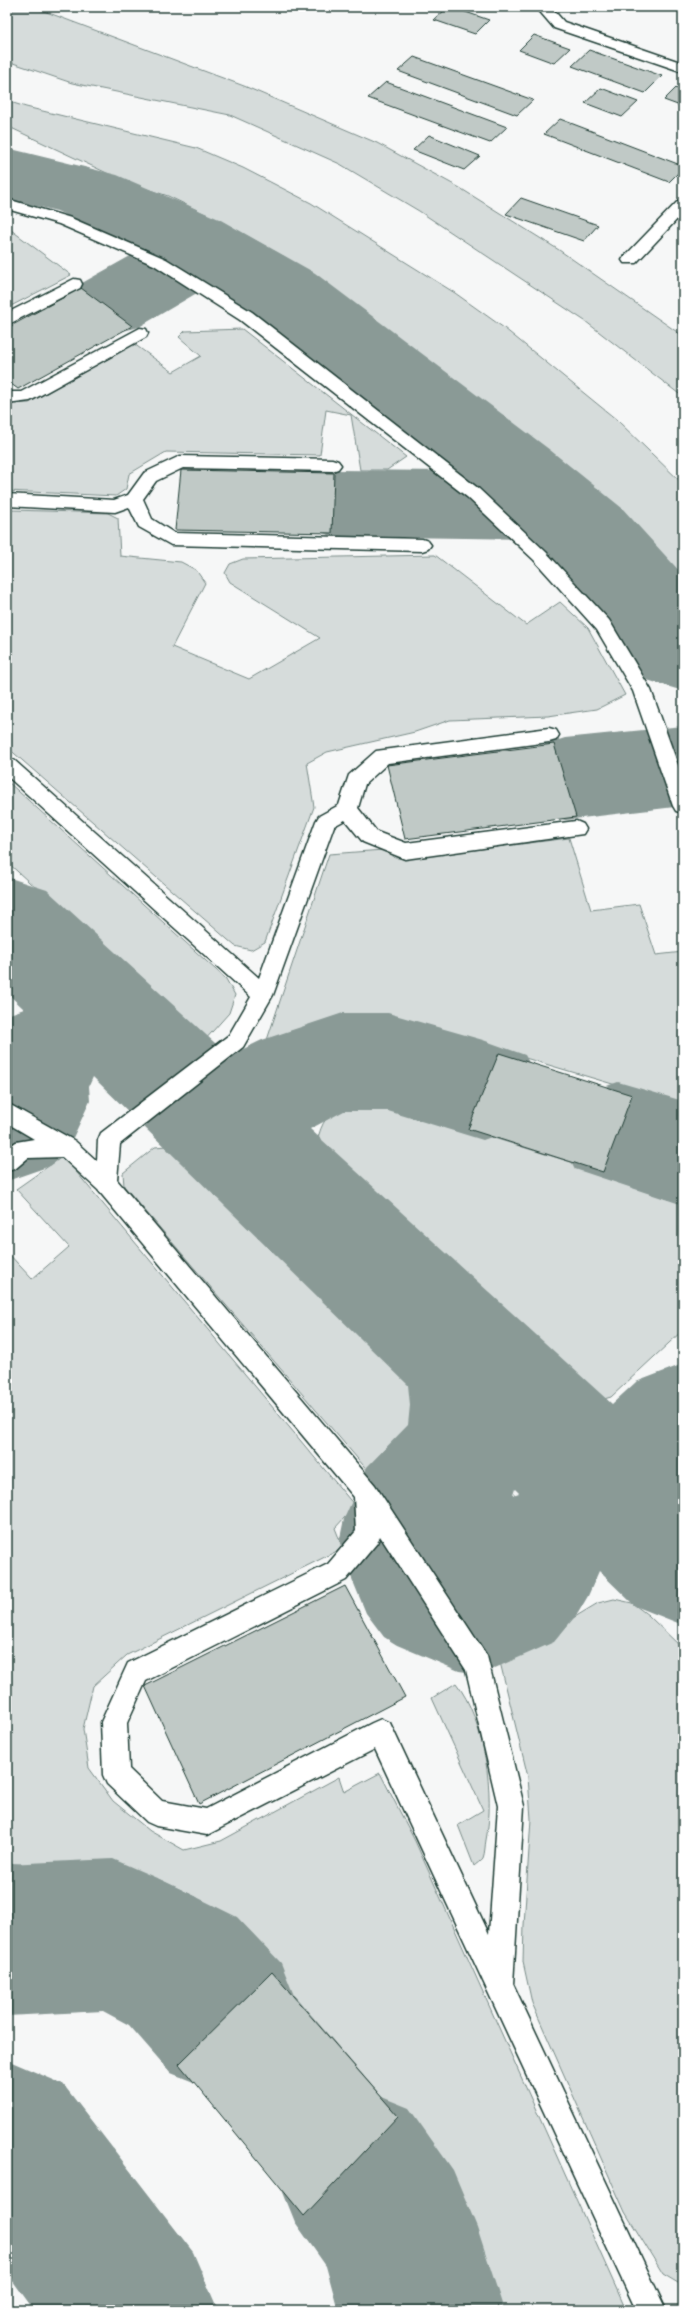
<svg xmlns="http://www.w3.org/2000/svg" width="690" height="2317" viewBox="0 0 690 2317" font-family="'Comic Neue',sans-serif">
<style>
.green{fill:#d6dcdb;stroke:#7a8c88}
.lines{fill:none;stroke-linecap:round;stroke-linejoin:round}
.taxiway{fill:#8a9a96;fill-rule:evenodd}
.building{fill:#c0c9c6;stroke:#1f3d34}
.lane-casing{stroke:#1f3d34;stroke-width:3}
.lane{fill:#fff;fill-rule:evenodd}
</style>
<rect width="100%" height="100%" fill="#f6f7f7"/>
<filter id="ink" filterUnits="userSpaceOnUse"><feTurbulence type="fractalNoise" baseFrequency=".025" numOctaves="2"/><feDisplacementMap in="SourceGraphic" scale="8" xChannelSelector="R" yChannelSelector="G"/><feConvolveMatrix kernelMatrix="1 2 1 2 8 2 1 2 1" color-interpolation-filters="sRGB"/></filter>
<g filter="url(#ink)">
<path class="green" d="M7,7h26l211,79 133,57 83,45 99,62 124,86v61l-98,-76 -166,-110 -79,-47 -110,-49 -158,-32 -65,-22z
M7,101l19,6 170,41 47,20 68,35 144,90 49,35 113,92 66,64v100l-46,-52 -67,-62 -285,-213 -61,-34 -56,-27 -42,-14 -119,-56z
M7,227l64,48 -64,33z
M242,329l164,128 -19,13h-27l-9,-55 -25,-5 -6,45 -154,-3 -37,22 -3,15 -10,7 -109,-5v-87l22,-1 105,-59 39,28 28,-16 -22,-19 6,-6z
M13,510l95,3 10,5 2,38 61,6 15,8 9,13 -33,64 77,32 71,-41 -90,-56 -5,-9 5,-9 13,-5 192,-4 91,70 34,-23 28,26 37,67 -28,14 -49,7 -98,4 -35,12 -88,20 -20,11 7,44 -49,135 -14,8 -16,-4 -228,-199v-236z
M7,781l219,198 9,16 -6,18 -25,28 -197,-179z
M569,838l22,72 48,-6 17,51 27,-3v153l-282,-84 -28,-4 -48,4 -59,22 63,-189 54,-4 12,8h14z
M379,1102l304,95v133l-72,67 -21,6 -10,-6 -264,-248c6,-43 25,-45 63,-47z
M166,1146l231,221 23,29 7,14 -9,17 -43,52 -251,-293 -1,-13 32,-26z
M63,1156l292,350 -20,22 8,20 -216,107 -34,31 -10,43 6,39 24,33 37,30 34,19 37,-9 118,-64 5,15 36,-19 35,68 211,469h-133l-1,-16 -18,-61 -26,-54 -50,-63 -168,-194 -34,-25 -38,-18 -151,-16v-611l25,27 37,-32 -53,-58z
M614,1599l18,4 16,12 35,34v637l-20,-12 -38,-62 -93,-209 -9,-41 1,-37 7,-106 -3,-42 -28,-115 98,-59z
M456,1683c29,37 39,112 30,157 -1,5 -1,13 -3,18 -2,3 -7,6 -9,8l-16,-41 25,-15 -51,-112z"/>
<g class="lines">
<path class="taxiway" d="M7,148l110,27 102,44 96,54 235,177 72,58 61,67v116l-36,-11c-33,-51 -68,-101 -115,-141l-199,-3 -34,-9 -15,-24 15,-24 34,-9 118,1 -200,-158 -44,-26 -68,40 -32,8 -32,-8 -13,-20 13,-20 66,-37 -84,-39 -50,-12z
M683,726v80l-118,14 -38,-12 -16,-29 16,-29 38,-12z
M7,877l40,13 180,164h6l29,-14 81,-27h45l95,27 42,15 18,35 -18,35 -42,15 -95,-29h-44l-34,18 302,275 24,-22 47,-18v261l-48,-19 -36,-35 -11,25 -10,17 -24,29 -66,29 -14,2 -15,-2 -62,-26 -13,-8 -18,-24 -25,-61 -1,-14 4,-19 23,-52 41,-42 2,-20 -2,-20 -315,-308 -4,9 1,15 -25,54 -15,11 -43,15v-166l17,-6 -17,-16zM515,1489l4,4 -6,2z
M618,1082l65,19v104l-108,-36 -18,-36 18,-36z
M113,1859l53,23 71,35 44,46 22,55 -22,55 -55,22 -55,-22 -42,-48 -26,-14 -96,5v-152z
M7,2060l56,24 130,168 25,58h-184l-27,-37z
M352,2085l57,23 44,62 24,57 27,83h-166l-12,-44 -31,-44 -23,-57 23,-57z"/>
</g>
<path class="building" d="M448,7h3l38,13 -14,14 -41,-14z
M534,35l36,13 -16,15 -35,-13z
M589,50l73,26 -17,17 -73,-27z
M414,57l119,43 -16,15 -119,-44z
M386,82l121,45 -17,16 -122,-45z
M601,88l37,14 -16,15 -37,-14z
M676,88l7,2v17l-19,-7z
M560,119l123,47v2l-14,14 -125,-48z
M429,135l51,21 -16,14 -51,-20z
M521,198l77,27 -14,16 -78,-27z
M81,288l51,38 -114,63 -11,-8v-53z
M181,470l153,3 -2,60 -157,-3z
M554,744l22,73 -171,22 -18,-74z
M499,1053l133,42 -29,77 -135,-43z
M345,1586l60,111 -206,107 -54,-118z
M272,1972l126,144 -94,100 -125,-152z"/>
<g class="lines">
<defs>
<path id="lane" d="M536,7h15l13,15 119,41v9l-129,-44z
M7,199l64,19 95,41 86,53 227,177 67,63 63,68 42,70 32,89v34l-7,-2 -3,-5 -40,-115 -36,-61 -63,-70 -67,-63 -227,-177 -86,-55 -95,-41 -52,-15z
M683,199v14l-47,50h-12l-2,-3 2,-3 54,-56z
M74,279l6,1 2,4 -2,4 -73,37v-12z
M140,328l6,1 2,4 -2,4 -116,64 -23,3v-12h14z
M180,456l152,3 6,2 3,4 -3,4 -6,2 -149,-3 -27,13 -13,18 9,20 22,14 248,6 6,2 3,4 -3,4 -6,2 -251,-6 -32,-18 -10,-20 -14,5 -108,-6v-12l107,6 14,-5 16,-22z
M549,728l7,2 3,5 -3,5 -7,2 -161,21 -23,21 -7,24 19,24 29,11 170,-22 7,3 3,5 -3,5 -178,25 -42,-17 -18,-22 -11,6 -61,169 -30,52 -123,97 -3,36 258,305 112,171 37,150 -11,178 153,326h-30l-261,-561 -168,86 -51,-9 -9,-4 -40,-38 -4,-9 -2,-53 27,-59 200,-99 28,-33 -2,-34 -256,-307 -36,-33 -34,1 -13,11 -8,2v-22l9,-7 18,-3 -27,-16v-20l68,38 22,20 1,-21 3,-7 128,-98 22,-38 -244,-221v-18l7,2 245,218 57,-157 3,-5 20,-11 10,-30 27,-24zM380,1536l86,134 32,136 -9,128 -99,-211 -9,-4 -9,4 -166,86 -44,-8 -33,-32 -2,-46 19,-42 200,-101 31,-37z"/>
</defs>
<use href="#lane" class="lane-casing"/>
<use href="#lane" class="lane"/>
</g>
</g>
<rect width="690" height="2317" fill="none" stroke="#fff" stroke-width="24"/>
<rect x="12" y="12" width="666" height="2293" fill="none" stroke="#1f3d34" stroke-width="1.5" filter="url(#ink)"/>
</svg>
